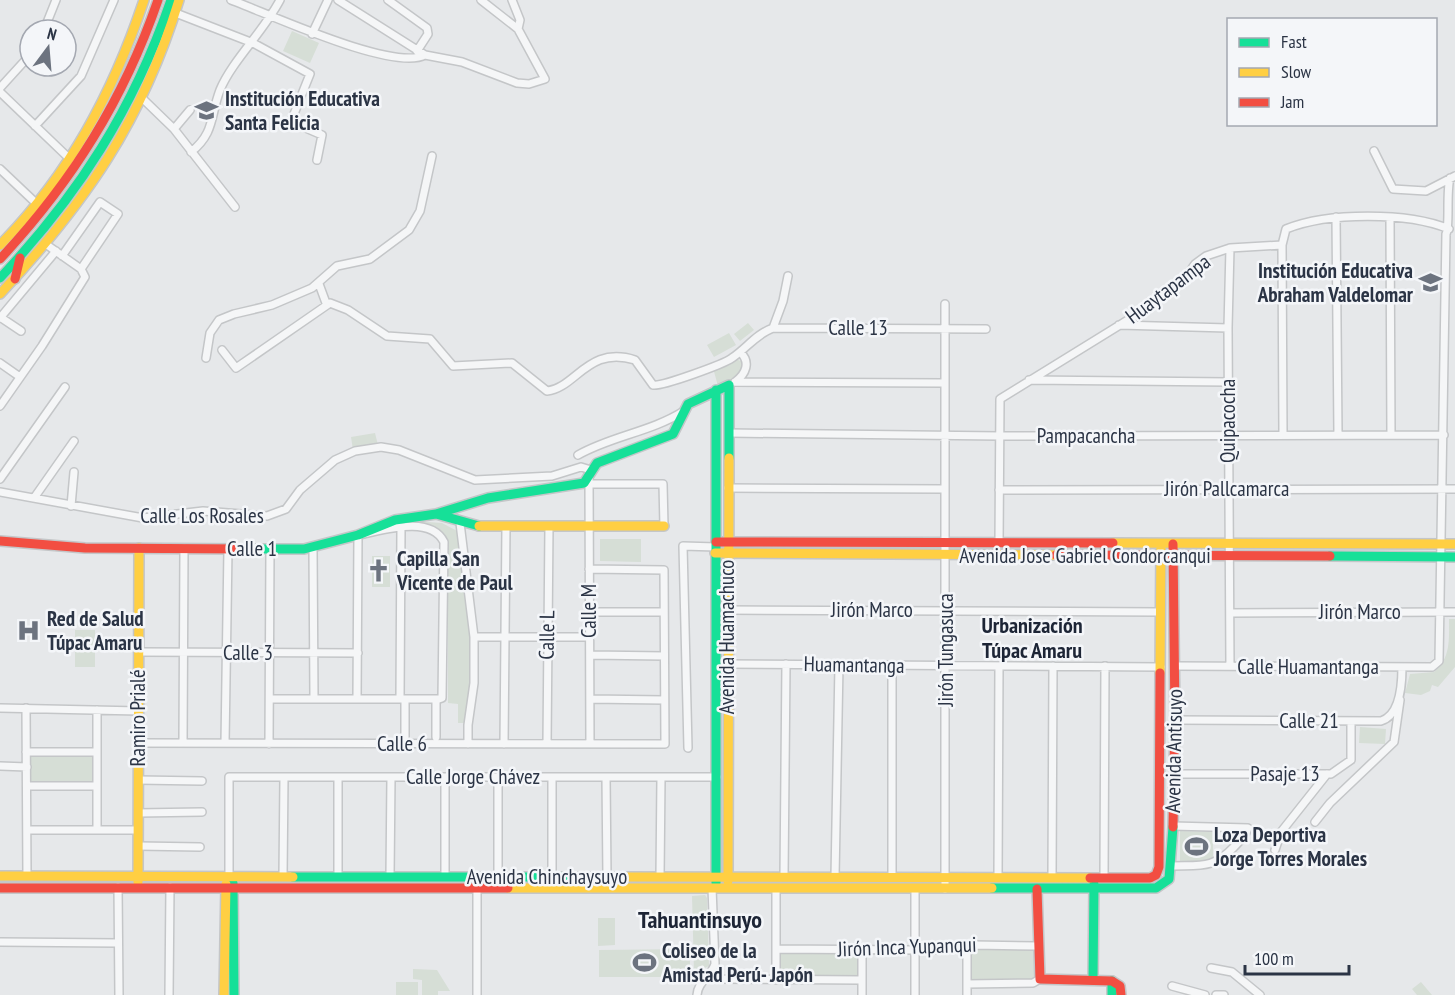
<svg xmlns="http://www.w3.org/2000/svg" width="1455" height="995" viewBox="0 0 1455 995" font-family="'PT Sans Narrow',sans-serif">
<style>
.green{fill:#d6ded6}
.lines{fill:none;stroke-linecap:round;stroke-linejoin:round}
.street-casing{stroke:#c4c6c8;stroke-width:10}
.fast-casing{stroke:#c4c6c8;stroke-width:12}
.slow-casing{stroke:#c4c6c8;stroke-width:12}
.jam-casing{stroke:#c4c6c8;stroke-width:12}
.street{stroke:#f5f6f7;stroke-width:7}
.fast{stroke:#16e098;stroke-width:9}
.slow{stroke:#ffcf43;stroke-width:9}
.jam{stroke:#f24e42;stroke-width:9}
.labels{text-anchor:middle;stroke-width:5;stroke-linejoin:round;paint-order:stroke}
.poi-label{font-size:21px;font-weight:bold;fill:#2b3445;stroke:#f4f6f9;text-anchor:start}
.street-label{font-size:21px;fill:#2b3445;stroke:#f4f6f9}
.neighbourhood-label{font-size:22px;font-weight:bold;fill:#1d2536;stroke:#f4f6f9}
.quarter-label{font-size:24px;font-weight:bold;fill:#1d2536;stroke:#f4f6f9}
</style>
<rect width="100%" height="100%" fill="#e6e8ea"/>
<path class="green" d="M292,31l27,12 -9,20 -27,-12z
M748,323l6,7 -14,11 -6,-7z
M729,333l7,12 -22,12 -7,-12z
M736,359l7,3c-2,14 -14,19 -25,24l-5,-18 12,-2z
M375,433l3,12 -25,5 -2,-13z
M414,521l28,2 17,9c6,39 21,158 5,191h-6v-19l-10,-1v-161l-4,-8 -10,-6 -20,-4z
M600,539h41v23l-41,-1z
M372,556h18v31h-18z
M1449,619h6v48l-17,20 -6,-2 -2,6 -9,4 -16,-2 5,-19 24,-2c17,-14 15,-33 15,-53z
M75,630h20v37h-20z
M1360,727l26,2 -1,15 -26,-1z
M31,754l63,1v29l-63,-1z
M1180,831l33,1v30l-33,-1z
M705,895l2,3 2,68 -15,7 -2,-77z
M598,918h17v27l-17,1z
M970,948h65v34h-65z
M690,949v28h-91v-27z
M778,951l82,1v27l-82,-1z
M413,969l24,1 13,21h-12v4h-16v-15l-9,-1z
M396,982h22v13h-22z
M1421,982l11,13h-15l-5,-6z"/>
<g class="lines">
<defs>
<path id="street" d="M231,0c36,13 162,72 194,55
M338,0l87,55 37,7 55,21 12,1 16,-5 -27,-50 -37,-29
M388,0l39,28 1,6 -11,17
M512,0l8,20 -2,9
M173,12l80,31 57,31 -18,45 2,4 28,12 -5,25
M44,30l12,-30
M312,34l16,-34
M0,88l30,-33
M0,92l74,71
M143,99l31,30 61,78
M35,126l46,-50 33,-76
M174,129l16,-19
M1374,151l19,38 33,2 29,-15
M191,152c24,-19 19,-36 29,-62 12,-29 44,-59 60,-90
M0,169l38,36
M1336,217l2,217
M1390,219l1,216
M1230,248l-2,80 2,338
M62,256l38,-54 18,12 -37,55
M319,284l7,19
M945,304v585
M0,317l21,14
M0,318l56,-67
M1119,325l109,3
M773,328l10,-27 5,-25
M222,350l14,18 94,-65 18,7 39,26 43,3 23,27 59,-3 35,28c29,-3 41,-46 88,-31l18,25c8,2 71,-21 79,-27 14,-9 24,-24 41,-30l213,1
M206,358l4,-25 9,-13 15,-6 38,-9 40,-17 25,-22 33,-7 39,-29 11,-19 12,-55
M0,363l20,14
M1029,380l199,2
M735,382l209,1
M735,382c11,-8 16,-20 5,-30
M0,406l42,-60 43,-69 -4,-8 -34,-24
M729,433l271,3 444,-1
M1283,435l-1,-190 4,-16c42,-17 122,-17 163,0
M578,455c33,-19 73,-23 106,-44
M589,477l1,267
M0,479l65,-92
M590,484h73l1,42
M728,488l216,1
M999,490l456,-1
M0,492l143,26 60,-7 64,5 19,-7 14,-19 35,-30 20,-9 26,-4 18,3 76,30 77,-4 29,-9 10,3
M34,498l40,-57
M71,506l3,-34
M460,523l14,114v46l-6,42v19
M999,544l1,-145 136,-84 50,-38 9,-13 11,-8 24,-8 52,-3
M313,548l1,151
M727,610l434,2
M589,612h75
M1230,613l225,-1
M474,637h116
M139,652l219,1
M590,655l74,1
M727,664l434,3
M1174,666l258,1 7,-6 7,-427c4,-8 0,-41 4,-56
M270,699h169l3,-1 2,-156c-14,-28 -63,-11 -86,-7l-1,164
M400,699l1,-171
M405,699v38
M436,699v38
M590,699l74,1
M0,708l139,3
M26,708l1,168
M97,710v120
M1175,720l206,1c20,-6 21,-38 21,-54
M138,743l527,1 -1,-174 -75,-1
M183,743l1,-195
M225,743l3,-194
M269,744l1,-195
M504,744l2,-218
M547,744l2,-218
M688,748l-5,-202 33,1
M26,752h71
M0,766l27,1
M1175,774h156l20,-14v-39
M338,777v99
M498,777v100
M552,777v111
M606,777l1,100
M138,780l64,1
M27,786h70
M138,813l64,-1
M1315,822l15,-19 64,-61 6,-42
M27,830h111
M138,846l62,1
M1275,850l6,-18 46,-58
M1172,866c29,-1 41,3 62,-19 6,-6 12,-12 14,-19l-75,-2
M229,875v-98h488
M283,876l1,-99
M390,876l1,-99
M892,876v-210
M445,877v-100
M660,877l1,-100
M784,877l2,-213
M835,877l4,-212
M998,877l1,-211
M1052,877l1,-211
M1104,877l1,-211
M118,887l1,108
M915,889v106
M0,942l118,1
M967,948v47
M776,949l139,1 43,-1 15,-4 65,1
M862,951v44
M1211,968l21,4 28,23
M712,973l7,6 142,1
M776,980v-92
M967,984l66,-1 7,-4
M1172,986l33,9
M169,995l1,-108
M477,995v-111
M697,995c1,-14 14,-18 18,-31l-3,-76
M1216,995h8"/>
<path id="fast" d="M0,278c79,-84 133,-168 171,-278
M716,390v493
M436,514l52,-16 96,-15 13,-20 76,-29 15,-30 41,-19v73
M247,549h57l54,-14 37,-15 41,-6 43,12
M1330,556l125,1
M293,877h329
M233,883l1,112
M992,888h164l13,-9 4,-52
M1093,980l1,-96
M1112,981v14"/>
<path id="slow" d="M0,245c69,-70 113,-152 144,-245
M0,294c86,-92 142,-173 179,-294
M479,526h185
M1113,543l342,1
M715,553l341,2
M1160,673l1,-129
M0,876l293,1
M622,877l468,1
M728,881l1,-423
M138,882l1,-334
M508,888h484
M224,995l2,-111"/>
<path id="jam" d="M0,259c72,-77 124,-160 158,-259
M15,279l5,-21
M0,541l85,7 162,1
M716,542l397,1
M1056,555l274,1
M1173,827l2,-107 -2,-176
M1090,878h60l6,-3 3,-8 1,-194
M0,888h508
M1037,889l3,90 72,2 8,5 1,9"/>
</defs>
<use href="#street" class="street-casing"/>
<use href="#fast" class="fast-casing"/>
<use href="#slow" class="slow-casing"/>
<use href="#jam" class="jam-casing"/>
<use href="#street" class="street"/>
<use href="#fast" class="fast"/>
<use href="#slow" class="slow"/>
<use href="#jam" class="jam"/>
</g>
<defs>
<symbol id="school-bare" viewBox="-9 -9 18 18"><path d="M0-5L7-2L0 1L-7-2ZM-4 1L0 2.5L4 1V4Q0 6-4 4Z" fill="#6c737f" stroke="#f4f6f9" stroke-width="2.5" paint-order="stroke"/></symbol>
<symbol id="church-bare" viewBox="-9 -9 18 18"><path d="M-1.2-6h2.4v3.5h3.3v2.4h-3.3V6h-2.4V-.1h-3.3v-2.4h3.3Z" fill="#6c737f" stroke="#f4f6f9" stroke-width="2.5" paint-order="stroke"/></symbol>
<symbol id="hospital-bare" viewBox="-9 -9 18 18"><path d="M-5-5h3v3.5h4V-5h3V5h-3V1.5h-4V5h-3Z" fill="#6c737f" stroke="#f4f6f9" stroke-width="2.5" paint-order="stroke"/></symbol>
<symbol id="stadium-bare" viewBox="-9 -9 18 18"><path d="M0-5a6.5 5 0 1 0 0 10a6.5 5 0 1 0 0-10ZM-3.5-1.8h7v3.6h-7Z" fill="#6c737f" stroke="#f4f6f9" stroke-width="2.5" paint-order="stroke"/></symbol>
</defs>
<g fill-rule="evenodd">
<use href="#school-bare" x="190" y="94" width="33" height="33"/>
<use href="#school-bare" x="1414" y="266" width="33" height="33"/>
<use href="#church-bare" x="362" y="554" width="33" height="33"/>
<use href="#hospital-bare" x="12" y="614" width="33" height="33"/>
<use href="#stadium-bare" x="1180" y="830" width="33" height="33"/>
<use href="#stadium-bare" x="628" y="946" width="33" height="33"/>
</g>
<g class="labels">
<g class="poi-label">
<text x="225" y="106">Institución Educativa<tspan x="225" dy="24">Santa Felicia</tspan></text>
<text x="1413" y="278" text-anchor="end">Institución Educativa<tspan x="1413" dy="24">Abraham Valdelomar</tspan></text>
<text x="397" y="566">Capilla San<tspan x="397" dy="24">Vicente de Paul</tspan></text>
<text x="47" y="626">Red de Salud<tspan x="47" dy="24">Túpac Amaru</tspan></text>
<text x="1214" y="842">Loza Deportiva<tspan x="1214" dy="24">Jorge Torres Morales</tspan></text>
<text x="662" y="958">Coliseo de la<tspan x="662" dy="24">Amistad Perú- Japón</tspan></text>
</g>
<g class="street-label">
<text transform="translate(1168 289) rotate(-37)" y="7">Huaytapampa</text>
<text x="858" y="335">Calle 13</text>
<text transform="translate(1228 421) rotate(-90)" y="7">Quipacocha</text>
<text x="1086" y="443">Pampacancha</text>
<text x="1227" y="496">Jirón Pallcamarca</text>
<text x="202" y="523">Calle Los Rosales</text>
<text x="252" y="556">Calle 1</text>
<text x="1085" y="563">Avenida Jose Gabriel Condorcanqui</text>
<text x="872" y="617">Jirón Marco</text>
<text transform="translate(589 611) rotate(-90)" y="7">Calle M</text>
<text x="1360" y="619">Jirón Marco</text>
<text transform="translate(547 635) rotate(-89)" y="7">Calle L</text>
<text transform="translate(727 637) rotate(-90)" y="7">Avenida Huamachuco</text>
<text transform="translate(946 650) rotate(-90)" y="7">Jirón Tungasuca</text>
<text x="248" y="660">Calle 3</text>
<text transform="translate(854 665) rotate(1)" y="7">Huamantanga</text>
<text x="1308" y="674">Calle Huamantanga</text>
<text transform="translate(138 718) rotate(-90)" y="7">Ramiro Prialé</text>
<text x="1309" y="728">Calle 21</text>
<text x="402" y="751">Calle 6</text>
<text transform="translate(1174 751) rotate(-89)" y="7">Avenida Antisuyo</text>
<text x="1285" y="781">Pasaje 13</text>
<text x="473" y="784">Calle Jorge Chávez</text>
<text x="547" y="884">Avenida Chinchaysuyo</text>
<text transform="translate(907 947) rotate(-2)" y="7">Jirón Inca Yupanqui</text>
</g>
<g class="neighbourhood-label">
<text x="1032" y="633">Urbanización<tspan x="1032" dy="25">Túpac Amaru</tspan></text>
</g>
<g class="quarter-label">
<text x="700" y="928">Tahuantinsuyo</text>
</g>
</g>
<rect x="1227" y="18" width="210" height="108" fill="#f4f6f9" stroke="#a4a8b1" stroke-width="1.5"/>
<rect x="1239" y="38" width="30" height="9" fill="#16e098" stroke="#a4a8b1" stroke-width="1.5"/>
<text x="1281" y="48" font-size="18" fill="#2b3445">Fast</text>
<rect x="1239" y="68" width="30" height="9" fill="#ffcf43" stroke="#a4a8b1" stroke-width="1.5"/>
<text x="1281" y="78" font-size="18" fill="#2b3445">Slow</text>
<rect x="1239" y="98" width="30" height="9" fill="#f24e42" stroke="#a4a8b1" stroke-width="1.5"/>
<text x="1281" y="108" font-size="18" fill="#2b3445">Jam</text>
<g transform="translate(48 48) rotate(16)"><circle r="28" fill="#f4f6f9" stroke="#a4a8b1" stroke-width="1.5"/>
<path d="M0-4.5L10 22L0 15L-10 22Z" fill="#6c737f"/>
<text y="-9" font-size="16" font-weight="bold" text-anchor="middle" fill="#2b3445">N</text>
</g>
<path d="M1245 965v9h104v-9" fill="none" stroke="#2b3445" stroke-width="3"/>
<text x="1254" y="965" font-size="18" fill="#2b3445" stroke="#f4f6f9" stroke-width="4.5" paint-order="stroke">100 m</text>
</svg>
